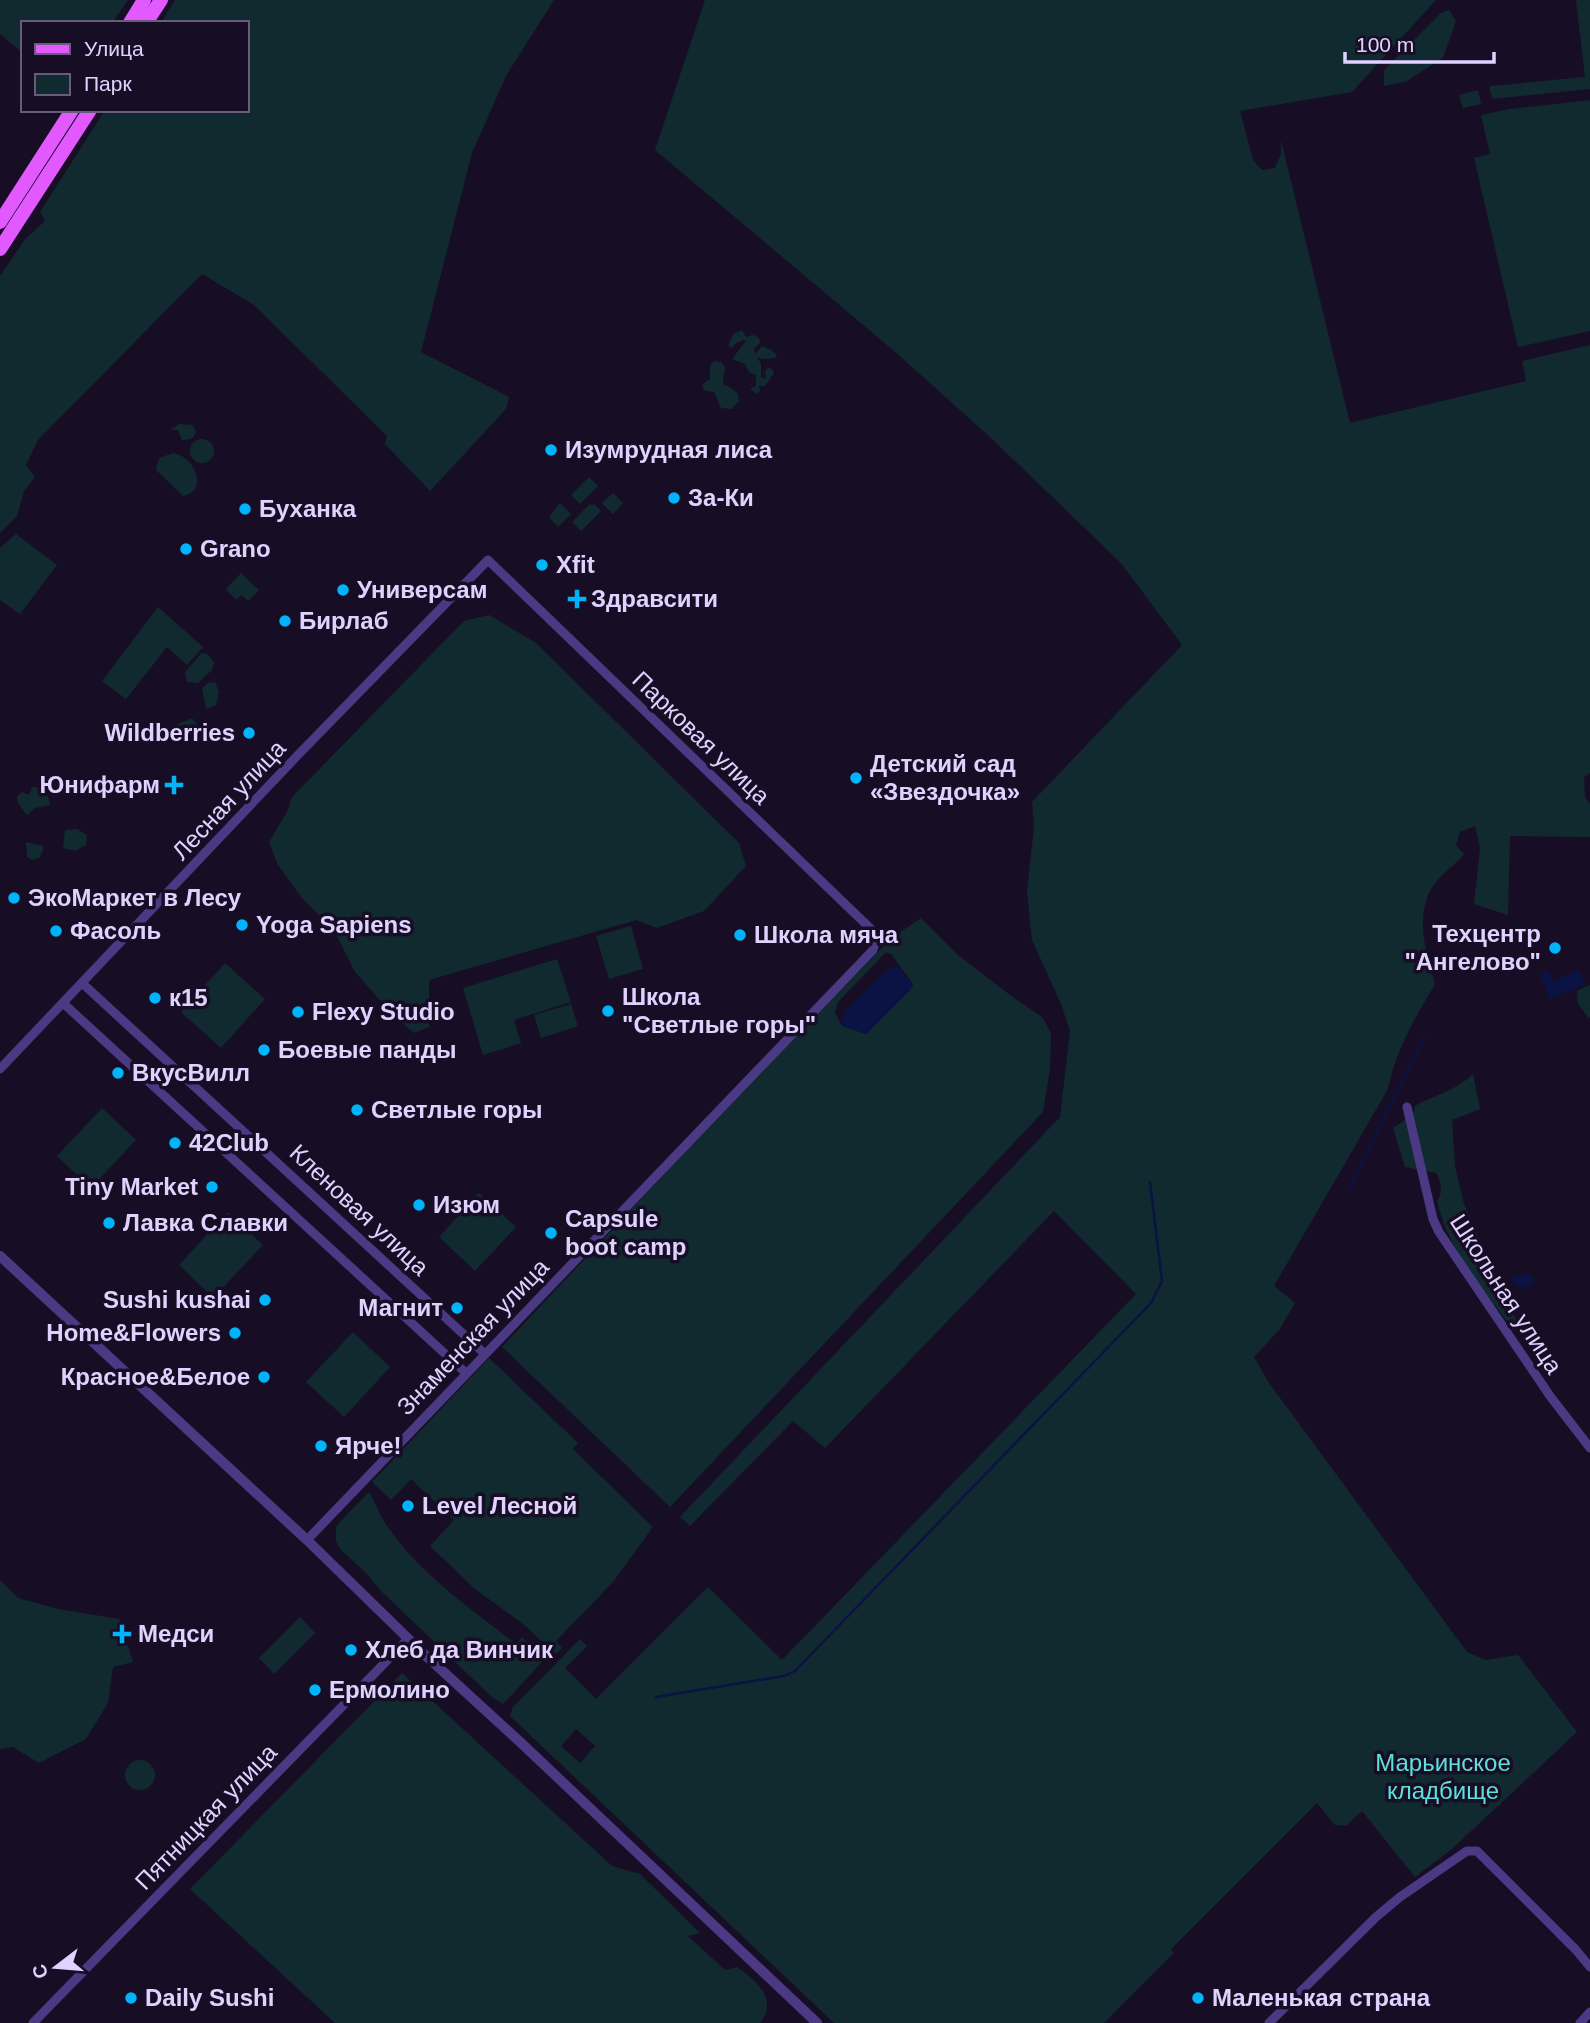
<svg xmlns="http://www.w3.org/2000/svg" width="1590" height="2023" viewBox="0 0 1590 2023" font-family="Helvetica,sans-serif">
<style>
.green{fill:#112a2f;fill-rule:evenodd}
.water{fill:#0a1343}
.lines{fill:none;stroke-linecap:round;stroke-linejoin:round}
.stream{stroke:#0a1343;stroke-width:2.5}
.minor{stroke:#4b3984;stroke-width:9}
.tertiary{stroke:#4b3984;stroke-width:10}
.primary{stroke:#e159ff;stroke-width:14}
.poi-dot{fill:#00b3fd;stroke:#170e25;stroke-width:2.5}
.labels{text-anchor:middle;stroke-width:7;stroke-linejoin:round;paint-order:stroke}
.poi-label{font-size:24px;font-weight:bold;fill:#e0d2ff;stroke:#170e25;text-anchor:start}
.street-label{font-size:24px;fill:#e0d2ff;stroke:#170e25}
.park-label{font-size:24px;fill:#5de0d9;stroke:#170e25}
</style>
<rect width="100%" height="100%" fill="#170e25"/>
<path class="green" d="M0,0h128l-16,23h-89v30l-23,-19z
M175,0h379l-48,76 -34,77 -51,199 88,45 -3,12 -76,82 -45,-47 2,-8 -133,-131 -52,-31 -164,166 -12,25 9,12 -11,14 -7,25 -17,17v-257l26,-38 19,-17 -5,-9 65,-102h142v-87h-86z
M705,0h731l-84,92 -112,19 13,49 9,10 13,-2 6,-14v-14l69,283 176,-42 -4,-20 68,-16v428l-6,4 1,20 5,7v33l-80,-1 -2,79 -34,-11 6,-56 -5,-22 -15,6 -4,13 8,9c-9,11 -23,20 -31,32 -19,29 -7,68 2,98 -20,34 -39,65 -47,105l-114,197 21,17 -16,27 -25,27 15,26 198,269 19,8 32,-5 59,77 -125,117 -37,28 -53,-66 -16,15 -11,-1 -18,-22 -146,146 3,4 -70,70h-270l-324,-307 3,-9 67,-68 7,7 -22,22 31,31 112,-112 74,73 354,-366 -82,-83 -229,237 -32,-27 -103,105 -10,-9 380,-400 10,-86 -9,-27 -29,-64 -5,-49 7,-64 -2,-25 150,-157 -61,-82 -132,-127 -96,-86 -238,-200zM576,1729l19,17 -15,17 -19,-17z
M1576,0h14v89l-97,10 -4,-11 2,-2 94,-9z
M1449,10l7,11 -13,37 -38,24 -21,4v-16l57,-57z
M1478,90l3,14 -18,4 -4,-13z
M1590,100v231l-72,16 -44,-189 16,-4 -9,-39 29,-6z
M742,330l4,7 8,-2 5,3 1,5 -6,6 1,5 7,-8 8,3 7,6 -2,3 -11,1 -7,-2 4,7v13l5,2 -1,-8 3,-3 4,1 2,4 -9,13h-6l1,5 -3,3 -7,-5 6,-3v-11l-7,-3 -4,-8 -13,-5 14,-18 -3,-1 -8,4 -2,4 -5,-2 5,-12z
M714,361l7,1 4,5c-4,27 -3,10 13,27l1,7 -7,8 -11,-1 -7,-16 -8,-1 -4,-4 1,-3 7,-5v-13z
M179,424l13,1 4,7c-2,7 -7,8 -14,8l-4,-10h-8z
M190 451a12 12 0 1 1 24 0a12 12 0 1 1-24 0Z
M173,453c21,3 37,37 10,43l-27,-26 3,-12z
M589,477l9,9 -18,18 -9,-9z
M613,493l10,10 -10,11 -11,-11z
M560,503l11,11 -13,13 -9,-10z
M590,504l2,2 2,-2 7,7 -20,20 -9,-9z
M16,534l41,31 -37,49 -20,-14v-52z
M241,573l18,17 -11,11 -6,-6 -6,5 -10,-11z
M158,607l45,40 -16,18 -20,-18 -41,52 -24,-18z
M489,615l47,28 203,200 7,23 -42,45 -47,17 -21,-8 -207,60v47l-15,6 -18,-15 -41,-46 -21,-42 -32,-32 -24,-33 -9,-23 18,-30 5,-15 172,-176z
M202,653l5,1 7,8 -2,8 -14,13 -11,-1 -2,-10z
M215,682l4,10 -3,13 -10,4 -4,-21 6,-5z
M192,718l6,7 -11,10 -7,-1 -5,-5 1,-4z
M32,787c10,-1 18,9 18,18l-15,3 -8,7 -9,-12 -1,-7 5,-4 7,3z
M77,829l10,6 -1,10 -11,6 -12,-3 2,-18z
M26,842l17,4v4l-4,8 -7,2 -5,-3z
M921,918l37,37 52,40 32,22 9,16 -1,36 -7,43 -373,395 -168,-160 244,-260 133,-136 17,-16zM886,952l6,3 21,29 -3,6 -44,44 -24,-8 -7,-14 3,-10z
M631,926l12,43 -34,10 -13,-43z
M557,959l14,43 -57,18 7,23 -38,12 -20,-67z
M225,963l40,36 -44,49 -40,-36z
M1590,985v32l-2,1 -10,-15 -1,-12z
M571,1004l7,22 -37,12 -7,-23z
M1473,1074l7,35 -28,11 3,46 9,38 56,125h-7c-30,-40 -65,-79 -76,-128 7,-10 4,-19 -1,-28l-31,-6 -12,-39 20,-13 2,-9c20,-11 42,-16 58,-32z
M102,1108l34,32 -45,48 -34,-32z
M479,1193l37,34 -41,44 -36,-34z
M228,1212l35,33 -50,53 -34,-33z
M353,1332l37,35 -46,50 -38,-35z
M489,1358l89,85 -5,6 80,78 -40,55 -57,59 6,7 -6,6 -33,-30 -48,-35 -45,-43 24,-26 -43,-41 -20,21 -19,-18z
M369,1492c7,12 12,27 21,38 32,45 82,80 126,114l6,-7 23,22 -42,45 -10,-6 -111,-106 -17,-20 -24,-22 -5,-9v-15z
M0,1580l18,18 40,11 61,10 14,43 -20,5 -5,36 -22,36 -47,24 -26,-16 -13,2z
M300,1617l15,16 -41,41 -15,-16z
M402,1673l210,193 28,8 60,59 -12,3 37,34 12,-3c19,13 42,33 23,56h-425l-145,-134z
M125 1775a15 15 0 1 1 30 0a15 15 0 1 1-30 0Z"/>
<path class="water" d="M898,966l15,19 -3,5 -44,44 -24,-8 2,-14 43,-43z
M1578,969l7,15 -35,15 -10,-25 8,-4 6,12z
M1529,1274l5,6 -1,5c-7,3 -16,3 -21,-3l1,-6z"/>
<g class="lines">
<path class="stream" d="M1349,1189l76,-153
M656,1697l128,-21 11,-5 356,-368 11,-22 -12,-99"/>
<path class="minor" d="M82,983l403,371
M63,1003l403,370
M0,1069l296,-312 192,-197 385,371 3,9 -3,10 -566,590
M1407,1107l26,112 6,13 111,164 40,52
M33,2023l375,-384
M1269,2023l107,-106 24,-20 67,-46h10l99,99 14,17
M1580,2023l10,-11"/>
<path class="tertiary" d="M0,1256l307,284 117,114 94,86 299,283"/>
<path class="primary" d="M130,23l14,-23
M146,23l15,-23
M0,222l72,-112
M0,249l90,-139"/>
</g>
<g class="poi-dot">
<circle cx="551" cy="450" r="7"/>
<circle cx="674" cy="498" r="7"/>
<circle cx="245" cy="509" r="7"/>
<circle cx="186" cy="549" r="7"/>
<circle cx="542" cy="565" r="7"/>
<circle cx="343" cy="590" r="7"/>
<path d="M573.5 588.5h7v7h7v7h-7v7h-7v-7h-7v-7h7z"/>
<circle cx="285" cy="621" r="7"/>
<circle cx="249" cy="733" r="7"/>
<circle cx="856" cy="778" r="7"/>
<path d="M170.5 774.5h7v7h7v7h-7v7h-7v-7h-7v-7h7z"/>
<circle cx="14" cy="898" r="7"/>
<circle cx="242" cy="925" r="7"/>
<circle cx="56" cy="931" r="7"/>
<circle cx="740" cy="935" r="7"/>
<circle cx="1555" cy="948" r="7"/>
<circle cx="155" cy="998" r="7"/>
<circle cx="608" cy="1011" r="7"/>
<circle cx="298" cy="1012" r="7"/>
<circle cx="264" cy="1050" r="7"/>
<circle cx="118" cy="1073" r="7"/>
<circle cx="357" cy="1110" r="7"/>
<circle cx="175" cy="1143" r="7"/>
<circle cx="212" cy="1187" r="7"/>
<circle cx="419" cy="1205" r="7"/>
<circle cx="109" cy="1223" r="7"/>
<circle cx="551" cy="1233" r="7"/>
<circle cx="265" cy="1300" r="7"/>
<circle cx="457" cy="1308" r="7"/>
<circle cx="235" cy="1333" r="7"/>
<circle cx="264" cy="1377" r="7"/>
<circle cx="321" cy="1446" r="7"/>
<circle cx="408" cy="1506" r="7"/>
<path d="M118.5 1623.5h7v7h7v7h-7v7h-7v-7h-7v-7h7z"/>
<circle cx="351" cy="1650" r="7"/>
<circle cx="315" cy="1690" r="7"/>
<circle cx="131" cy="1998" r="7"/>
<circle cx="1198" cy="1998" r="7"/>
</g>
<g class="labels">
<g class="poi-label">
<text x="565" y="458">Изумрудная лиса</text>
<text x="688" y="506">За-Ки</text>
<text x="259" y="517">Буханка</text>
<text x="200" y="557">Grano</text>
<text x="556" y="573">Xfit</text>
<text x="357" y="598">Универсам</text>
<text x="591" y="607">Здравсити</text>
<text x="299" y="629">Бирлаб</text>
<text x="235" y="741" text-anchor="end">Wildberries</text>
<text x="870" y="772">Детский сад<tspan x="870" dy="28">«Звездочка»</tspan></text>
<text x="160" y="793" text-anchor="end">Юнифарм</text>
<text x="28" y="906">ЭкоМаркет в Лесу</text>
<text x="256" y="933">Yoga Sapiens</text>
<text x="70" y="939">Фасоль</text>
<text x="1541" y="942" text-anchor="end">Техцентр<tspan x="1541" dy="28">"Ангелово"</tspan></text>
<text x="754" y="943">Школа мяча</text>
<text x="622" y="1005">Школа<tspan x="622" dy="28">"Светлые горы"</tspan></text>
<text x="169" y="1006">к15</text>
<text x="312" y="1020">Flexy Studio</text>
<text x="278" y="1058">Боевые панды</text>
<text x="132" y="1081">ВкусВилл</text>
<text x="371" y="1118">Светлые горы</text>
<text x="189" y="1151">42Club</text>
<text x="198" y="1195" text-anchor="end">Tiny Market</text>
<text x="433" y="1213">Изюм</text>
<text x="565" y="1227">Capsule<tspan x="565" dy="28">boot camp</tspan></text>
<text x="123" y="1231">Лавка Славки</text>
<text x="251" y="1308" text-anchor="end">Sushi kushai</text>
<text x="443" y="1316" text-anchor="end">Магнит</text>
<text x="221" y="1341" text-anchor="end">Home&amp;Flowers</text>
<text x="250" y="1385" text-anchor="end">Красное&amp;Белое</text>
<text x="335" y="1454">Ярче!</text>
<text x="422" y="1514">Level Лесной</text>
<text x="138" y="1642">Медси</text>
<text x="365" y="1658">Хлеб да Винчик</text>
<text x="329" y="1698">Ермолино</text>
<text x="145" y="2006">Daily Sushi</text>
<text x="1212" y="2006">Маленькая страна</text>
</g>
<g class="street-label">
<text transform="translate(701 738) rotate(44)" y="8">Парковая улица</text>
<text transform="translate(229 800) rotate(-47)" y="8">Лесная улица</text>
<text transform="translate(359 1210) rotate(43)" y="8">Кленовая улица</text>
<text transform="translate(1506 1294) rotate(57)" y="8">Школьная улица</text>
<text transform="translate(473 1337) rotate(-46)" y="8">Знаменская улица</text>
<text transform="translate(206 1817) rotate(-46)" y="8">Пятницкая улица</text>
</g>
<g class="park-label">
<text x="1443" y="1771">Марьинское<tspan x="1443" dy="28">кладбище</tspan></text>
</g>
</g>
<rect x="21" y="21" width="228" height="91" fill="#170e25" stroke="#675c7c" stroke-width="2"/>
<rect x="35" y="44" width="35" height="10" fill="#e159ff" stroke="#675c7c" stroke-width="2"/>
<text x="84" y="56" font-size="21" fill="#e0d2ff">Улица</text>
<rect x="35" y="74" width="35" height="21" fill="#112a2f" stroke="#675c7c" stroke-width="2"/>
<text x="84" y="91" font-size="21" fill="#e0d2ff">Парк</text>
<g transform="translate(56 1967) rotate(254)" stroke="#170e25" stroke-width="5" paint-order="stroke">
<path d="M0-5L12 26L0 18L-12 26Z" fill="#e0d2ff"/>
<text y="-10" font-size="19" font-weight="bold" text-anchor="middle" fill="#e0d2ff">С</text>
</g>
<path d="M1345 52v10h149v-10" fill="none" stroke="#e0d2ff" stroke-width="3.5"/>
<text x="1356" y="52" font-size="21" fill="#e0d2ff" stroke="#170e25" stroke-width="5" paint-order="stroke">100 m</text>
</svg>
